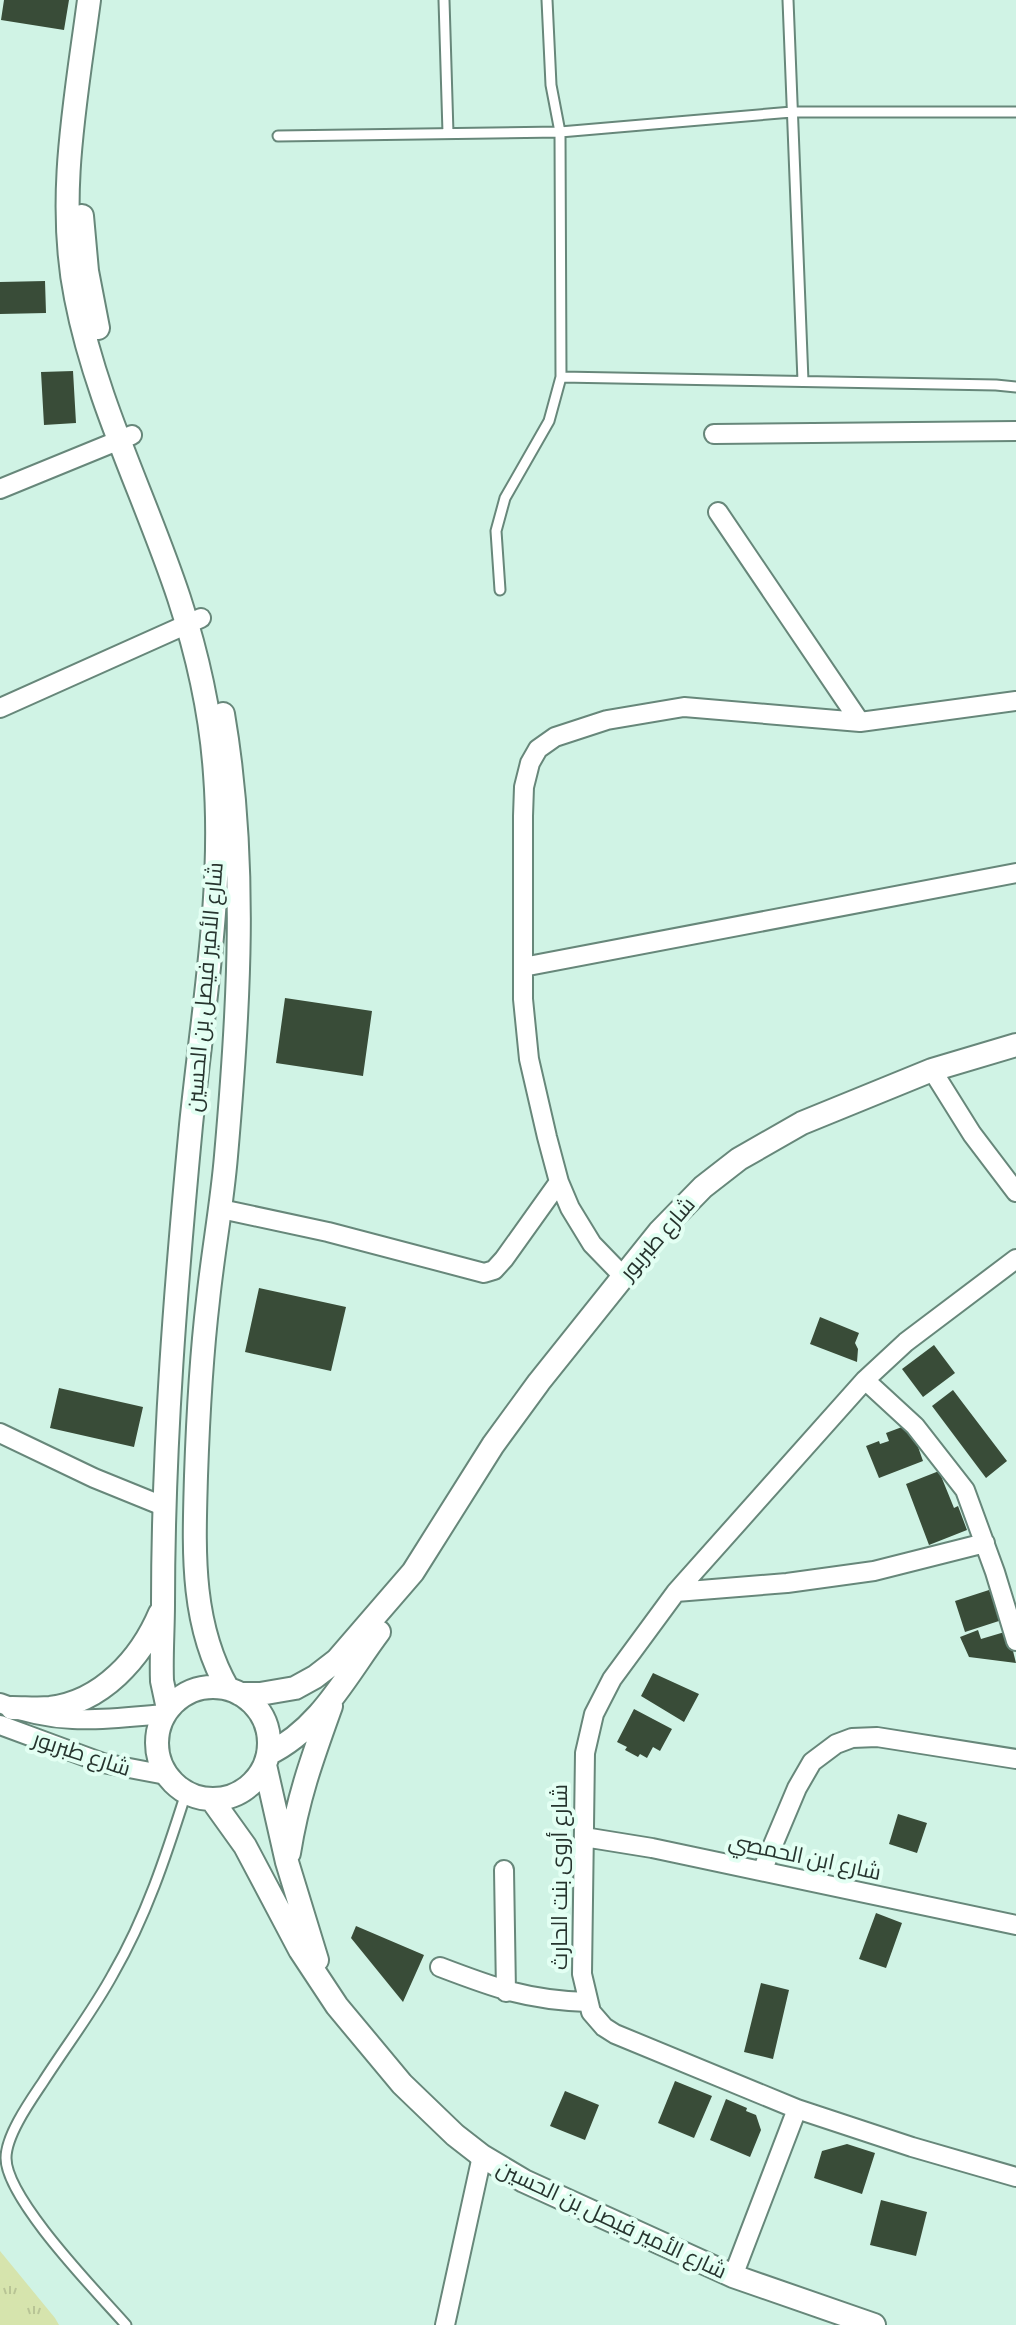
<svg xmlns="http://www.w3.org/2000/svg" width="1016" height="2325" viewBox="0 0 1016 2325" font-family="Signika,Cairo,sans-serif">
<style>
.park{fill:url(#park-tufts)}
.building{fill:#394c38}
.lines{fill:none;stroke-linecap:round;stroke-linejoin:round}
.service-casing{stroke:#67877a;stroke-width:13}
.minor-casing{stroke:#67877a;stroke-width:22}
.tertiary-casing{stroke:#67877a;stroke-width:26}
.service{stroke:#fff;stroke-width:9}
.minor{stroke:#fff;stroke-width:18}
.tertiary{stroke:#fff;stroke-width:22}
.labels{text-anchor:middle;stroke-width:8;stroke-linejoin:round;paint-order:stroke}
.street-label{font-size:22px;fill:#26342e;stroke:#e3fff3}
</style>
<defs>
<pattern id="park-tufts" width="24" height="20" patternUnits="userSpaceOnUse" patternTransform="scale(2)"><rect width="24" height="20" fill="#d6e4ad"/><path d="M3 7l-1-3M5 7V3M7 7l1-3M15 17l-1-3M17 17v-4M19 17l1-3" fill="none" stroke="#b8c495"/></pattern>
</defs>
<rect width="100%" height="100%" fill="#d0f3e5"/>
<path class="park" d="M0,2251l55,67 4,7h-59z"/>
<path class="building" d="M4,0h65l-5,30 -63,-10z
M45,281l1,32 -46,1v-32z
M73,371l3,52 -32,2 -3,-53z
M285,998l87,13 -9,65 -87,-13z
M259,1288l87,19 -15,64 -86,-19z
M820,1317l39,16 -4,10 3,6 -1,13 -47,-18z
M934,1345l21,28 -32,24 -21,-28z
M59,1388l84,19 -9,40 -84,-19z
M953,1390l54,71 -21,17 -54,-72z
M910,1424l13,37 -44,17 -13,-32 13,-5 1,3 9,-3 -3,-8z
M939,1471l15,37 4,-2 9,24 -38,15 -23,-61z
M989,1590l13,30 -37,12 -10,-31z
M978,1630l3,9 27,-8 8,32 -47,-6 -9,-20z
M653,1673l46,21 -15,28 -43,-26z
M634,1709l38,20 -12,22 -7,-4 -6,11 -7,-4 -2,3 -13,-7 2,-3 -10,-5z
M898,1814l29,9 -10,30 -28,-9z
M876,1913l26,10 -16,45 -27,-9z
M356,1926l68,29 -21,47 -52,-64z
M761,1983l28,7 -16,69 -29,-7z
M675,2081l37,15 -18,42 -36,-15z
M565,2091l34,14 -14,35 -35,-14z
M726,2099l21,9 -1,3 10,4 5,15 -11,27 -40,-17z
M847,2144l28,9 -13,41 -48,-16 8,-27z
M881,2200l46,12 -11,44 -46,-11z"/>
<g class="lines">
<defs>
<path id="service" d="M444,0l4,133
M788,0l15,381
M278,136l282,-4 232,-20h224
M561,377l435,8 20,2
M500,590l-4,-59 9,-33 44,-77 12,-44 -1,-245 -9,-47 -4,-85
M126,2325c-29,-33 -120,-126 -120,-167 0,-23 25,-58 37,-76 23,-36 50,-71 70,-108 33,-57 53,-118 73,-181"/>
<path id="minor" d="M714,434l302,-3
M0,489l132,-54
M718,512l142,210
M0,708l201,-90
M523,967l493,-94
M932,1070l40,64 44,58
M221,1209l107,23 156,41 10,-3 10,-11 55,-77
M1016,1259l-110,83 -41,38 -189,212 -64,87 -18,35 -9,39 -3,221 9,38 13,15 11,7 182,75 115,38 104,30
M623,1276l-31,-32 -22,-36 -11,-26 -12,-45 -18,-78 -6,-60v-183l1,-29 6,-24 8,-14 17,-12 52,-17 77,-13 176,15 156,-21
M865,1380l50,46 50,64 30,82 21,69
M0,1433l94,45 69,28
M676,1592l111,-9 87,-12 111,-28
M0,1703c58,24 105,16 164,11
M0,1725l103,38 63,12
M584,1837l68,11 364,77
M504,1870l2,122
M762,1871l35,-83 15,-26 24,-18 16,-6 25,-1 139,22
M440,1967c55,21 87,33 147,35
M733,2276l64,-167
M445,2325l37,-169"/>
<path id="tertiary" d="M89,0c-13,99 -33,199 -13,298 20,104 70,200 103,300 19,58 32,116 36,176 9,117 -12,234 -24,351 -15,159 -28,319 -28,479 0,25 -2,51 -1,77l6,28
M82,216l5,55 11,57
M223,714c25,146 16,295 3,442 -4,48 -13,96 -18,144 -7,59 -10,117 -12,176 -2,73 -6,147 32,213
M157 1743a56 56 0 1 1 112 0a56 56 0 1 1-112 0Z
M240,1694h20l35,-6 20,-11 22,-17 76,-88 80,-127 46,-63 120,-150 44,-45 36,-28 63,-36 130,-53 84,-25
M12,1708c13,0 26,1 38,0 52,-6 91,-50 110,-95
M268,1754c52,-25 78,-78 111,-122
M265,1765l22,97 30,98
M212,1800l33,46 55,104 37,56 65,78 53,51 27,21 42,25 209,95 141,49
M289,1853c9,-56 23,-94 42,-147"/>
</defs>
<use href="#service" class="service-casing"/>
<use href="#minor" class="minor-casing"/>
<use href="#tertiary" class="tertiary-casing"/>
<use href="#service" class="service"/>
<use href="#minor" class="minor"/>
<use href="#tertiary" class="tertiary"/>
</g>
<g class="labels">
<g class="street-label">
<text transform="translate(204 987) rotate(-85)" y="8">شارع الأمير فيصل بن الحسين</text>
<text transform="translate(657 1238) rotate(-49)" y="8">شارع طبربور</text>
<text transform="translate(82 1753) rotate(18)" y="8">شارع طبربور</text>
<text transform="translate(805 1856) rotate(12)" y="8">شارع ابن الحمصي</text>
<text transform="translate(559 1877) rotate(-90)" y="8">شارع أروى بنت الحارث</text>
<text transform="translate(612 2219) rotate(25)" y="8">شارع الأمير فيصل بن الحسين</text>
</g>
</g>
</svg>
